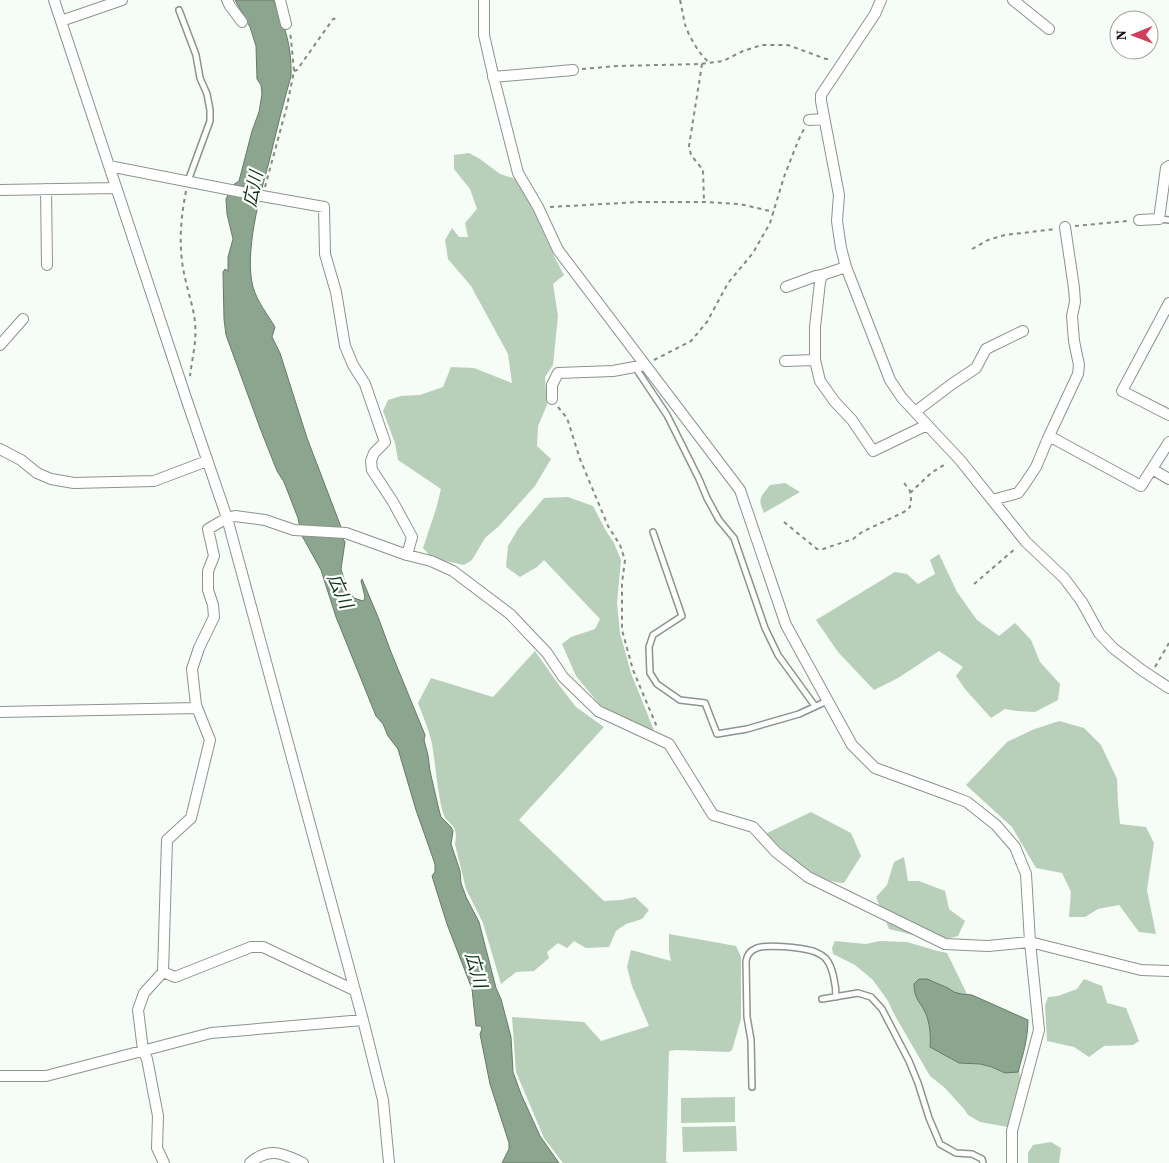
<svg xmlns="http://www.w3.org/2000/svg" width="1169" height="1163" viewBox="0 0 1169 1163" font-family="'Source Serif 4','Noto Sans JP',serif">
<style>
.green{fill:#b8cfba}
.water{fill:#8ca58e;stroke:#677a69}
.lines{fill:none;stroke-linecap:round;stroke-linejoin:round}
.lane-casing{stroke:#8d938e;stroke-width:8}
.street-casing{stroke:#8d938e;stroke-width:12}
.path{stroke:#858985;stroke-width:2;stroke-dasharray:4 4;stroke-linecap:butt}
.lane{stroke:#fff;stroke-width:5}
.street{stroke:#fff;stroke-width:10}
.labels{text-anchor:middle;stroke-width:4.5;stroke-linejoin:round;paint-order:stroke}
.water-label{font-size:18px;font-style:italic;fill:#0b3514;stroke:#fff}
</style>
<rect width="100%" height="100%" fill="#f6fcf6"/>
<path class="green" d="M469,153l11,6 20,15 16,5 17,31 21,46 10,19 -11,9 5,32 -5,49 -8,12 2,28 -9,21 -1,20 14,13 -16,27 -36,40 -14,12 -13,22 -8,5 -32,-7 -9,-10 13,-39 5,-20 -43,-29 -3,-17 -12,-32 5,-11 13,-4 19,-1 23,-8 8,-20 23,1 38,15 -4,-29 -37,-68 -23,-27 -3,-19 7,-12 7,9h9l-3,-14 12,-14 -7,-20 -16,-20v-14z
M785,483l15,9 -36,21c-7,-15 -3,-16 6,-28z
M568,497l25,9 13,25 8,12 7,17 -4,43 3,30 11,40 24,60 -24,-10 -31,-18 -24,-29 -14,-32 9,-7 24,-8 5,-10 -56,-59 -7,7 -17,10 -14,-10 2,-21 10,-17 26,-31z
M939,554l18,38 20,28 22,16 16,-13 16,17 9,22 20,22 -2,16 -23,12 -18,-1 -12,-2 -14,9 -26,-29 -9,-13 7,-9 -24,-16 -41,27 -24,12 -36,-38 -22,-32 79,-48 12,2 11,10 17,-10 -5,-14z
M535,651l24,34 17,22 28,20 -85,93 85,81 17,-1 14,-3 14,13 -7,9 -16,5 -10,7 -7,16 -23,1 -12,-7 -7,7 -9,-5 -11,9 2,6 -15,13 -18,1 -15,12 -18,-61 -17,-34 -11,-45c4,-22 -7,-17 -12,-31 -6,-22 -7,-46 -11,-69 -3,-14 -9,-28 -14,-41l13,-25 62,19z
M1059,721l25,7 17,17 16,34 1,24 2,21 26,3 8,16 -7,47 9,44 -17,-2 -20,-27 -21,4 -13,8h-16l2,-25 -9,-19 -26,-5 -24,-41 -46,-42 41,-43 25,-12z
M811,812l40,21 10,23 -17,27c-31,-1 -57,-30 -79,-49z
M904,857l4,24h11l26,10 4,18 16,12 -7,15c-22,7 -47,-2 -69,-7l-13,-32 11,-12 7,-23z
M669,934l67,12 5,11v62l-9,31 -3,2 -53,-2 -7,1 -3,111 3,1h-106l-19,-25 -28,-66 -4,-55 72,5 17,19 48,-15 -17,-40 -5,-19 4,-17 40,11 -2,-10z
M835,941l31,3 14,-3 27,1 27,8 13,3 22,45 50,66 1,15 -12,48 -28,-5 -12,-7 -4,-6 -19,-21 -15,-12 -36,-62 -6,-13 -15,-21 -18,-15 -22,-11 -1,-6z
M1084,979l18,7 5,17 19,5 13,33 -6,4 -29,1 -15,11 -15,-10 -27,-6 -2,-36 3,-8 10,-1 19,-7z
M735,1097v25l-54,1v-25z
M736,1126l1,25 -54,1 -1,-25z
M1051,1142l10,6 -2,15h-31v-10l5,-8z"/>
<path class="water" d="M235,0h38c12,26 19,46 18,76 -8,28 -15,57 -22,86 -9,33 -25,91 -16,125 4,14 14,27 22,40l-3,10 8,16 27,85 34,89 1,10 3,5 -4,27 3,10 4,11 6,8 9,3 1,-1 1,-3 -4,-16 1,-2 16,38 13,35 34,83 -1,5 4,15 2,16 9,39 2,7 10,10 2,4 -2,13 9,27 1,12 5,14 13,25 17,66 5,11 10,38 2,35 8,22 19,42 19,27h-57l7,-14v-6l-19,-59 -10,-50 2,-5 -1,-3h-5l-4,-37 -25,-65 -15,-48 3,-4v-8l-19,-54 -18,-61 -10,-13 -5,-12 -7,-8 -40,-99 -15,-47 -20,-36 -3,-16 -14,-36 -7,-11 -17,-43 -34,-93 -2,-16 -1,-47 2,-3 3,2v-14l5,-18 -6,-25 -1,-15 7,-14 6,-4 13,-50 7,-19 3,-18 -1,-9 -4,-6 -1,-33 -6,-19z
M919,979h8l21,9 6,4 7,2 11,1 56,25c0,18 -5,35 -10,52l-13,1 -13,-6 -12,-3 -21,-1 -29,-16c1,-10 0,-23 -4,-33 -5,-12 -12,-14 -12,-30z"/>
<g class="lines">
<defs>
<path id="lane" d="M179,10l17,45 4,23 7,16 3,16v11l-22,60
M1159,219l10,1
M635,367l32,48 32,64 8,19 12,22 15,18 31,90 13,27 37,51
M653,532l29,84 -29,19 -4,12 1,26 7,11 23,16 25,3 12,31 30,-5 52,-15 28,-13
M822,999l36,-6 13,4 11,12 27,52 9,22 11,35 11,26 16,9 16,1 10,5 1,4
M752,1087l-1,-47 -4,-23 -1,-56c1,-5 4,-10 9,-12 9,-6 47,-1 58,2 5,2 10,4 13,8 7,8 10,27 10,38"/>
<path id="street" d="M54,0l133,401 40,117 136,502 20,80 6,63
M227,0l3,6 12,16
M280,0l6,24
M484,0v35l10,44 24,94 20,34 20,43 182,240 46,135 66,120 23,23 71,26 21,8 29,23 19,22 11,27 4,68 9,88 -27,101v32
M881,0l-6,14 -54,81v6l18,94 -2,26 4,27 5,19 44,113 12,18 58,62 66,82 38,36 18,24 17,31 14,15 30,23 26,17
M1013,0l36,29
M61,21l61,-21
M493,77l80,-7
M809,120l15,-1
M109,166l153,30 62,11 1,47 11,38 9,54 8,19 12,19 20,58 -11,11 -3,8 1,9 21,32 19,35 -5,18
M46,189l1,76
M0,190l116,-2
M1139,220l20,-1 7,-51 3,-2
M846,267l-24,8 -2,7 -5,45v33l5,21 15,21 17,18 21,31 54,-26
M786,287l30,-11 6,-1
M1169,303l-47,88 47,24
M0,345l23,-26
M785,361l30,-1
M552,399v-14l6,-12 55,-2 32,-6
M915,412l37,-28 24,-16 10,-19 37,-18
M1049,436l92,50 28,-44
M0,449l21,11 16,13 14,6 23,4 80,-2 53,-20
M1152,469l17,10
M992,500l26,-7 6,-8 12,-18 13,-31 29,-62 1,-9 -5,-24 -2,-25 3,-14 -1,-14 -9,-61
M0,712l197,-4
M163,972l12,5 76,-30h12l91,43
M0,1076h46l165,-43 152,-13
M164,1163l-7,-15 1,-32 -11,-57 -4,-9 -5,-40 6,-17 19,-21 4,-132 24,-22 19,-78 -14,-35 -4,-36 7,-21 15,-31 -1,-12 -5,-15v-19l6,-15 -6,-27 19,-11 8,-2 30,4 29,10 52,3 61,22 24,6 22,10 57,43 37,39 16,24 35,34 71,33 44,71 40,12 23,25 32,25 137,67 43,2 42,-4 111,28 28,1
M250,1163c5,-5 15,-10 22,-10 9,-1 23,6 31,10"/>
</defs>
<use href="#lane" class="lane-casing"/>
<use href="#street" class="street-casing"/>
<path class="path" d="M680,0c2,8 3,16 5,24 3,11 15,32 24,38
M702,64l-13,82 2,9 12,15 1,32
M582,69l35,-3 83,-2 23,-3 20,-10 19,-6h26l38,14h5
M294,71l3,-1 36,-51 4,-1
M265,187l22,-81 7,-35 -3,-32 -1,-6
M186,191c-6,31 -8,60 0,91 3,14 8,27 9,41 2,17 -3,36 -5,53
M550,207l89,-5h65l36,2 34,8
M1075,226l53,-5
M972,249l16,-9 17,-5 51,-6
M654,360l37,-19 16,-19 21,-39 25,-30 17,-30 14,-46 14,-36 6,-12
M558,407l9,11 13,41 28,67 12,19 5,15 -3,23v47l11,40 24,57
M910,493l21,-20 16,-10
M784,522l33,27h6l30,-10 9,-7 42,-20 6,-5 1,-8 -1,-8 -8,-11
M974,584l42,-36
M1155,667l14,-24"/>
<use href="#lane" class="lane"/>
<use href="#street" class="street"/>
</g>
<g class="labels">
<g class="water-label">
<text transform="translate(253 189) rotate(-78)" y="6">広川</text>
<text transform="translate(340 591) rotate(66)" y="6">広川</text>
<text transform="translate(476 970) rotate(74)" y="6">広川</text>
</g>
</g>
<g transform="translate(1134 35) rotate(269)"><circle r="24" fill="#ffffff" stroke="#a0a1a0"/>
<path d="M0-4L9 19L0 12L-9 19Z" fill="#d0405d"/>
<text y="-8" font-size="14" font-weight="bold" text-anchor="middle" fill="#121412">N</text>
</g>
</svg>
